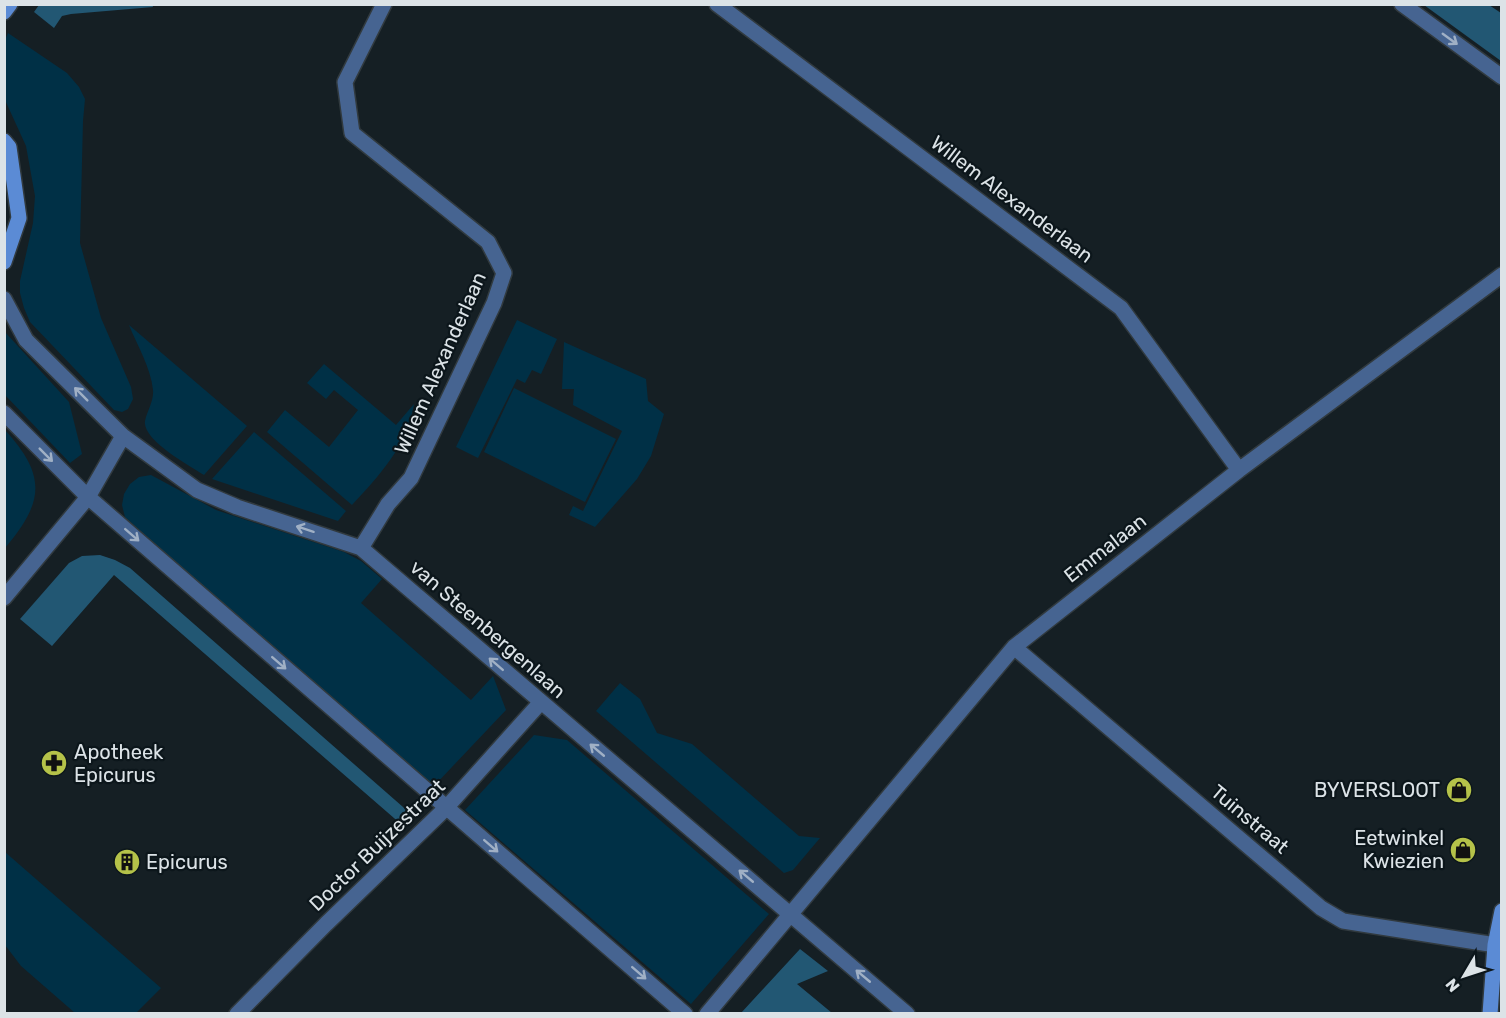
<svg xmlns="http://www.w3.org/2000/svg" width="1506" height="1018" viewBox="0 0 1506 1018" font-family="Rubik,sans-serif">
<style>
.green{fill:#003046}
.forest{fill:#225773}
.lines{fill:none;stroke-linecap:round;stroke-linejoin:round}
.street-casing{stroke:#313a3f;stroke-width:18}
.secondary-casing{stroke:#313a3f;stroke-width:18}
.street{stroke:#466491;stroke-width:15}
.secondary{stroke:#5b8bd5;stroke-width:15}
.oneway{stroke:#a0b0c5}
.labels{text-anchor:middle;stroke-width:4.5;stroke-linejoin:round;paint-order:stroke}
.street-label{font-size:20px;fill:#dce3e7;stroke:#0c161b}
.poi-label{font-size:20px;fill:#dce3e7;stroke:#0c161b;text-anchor:start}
</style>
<rect width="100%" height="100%" fill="#151f24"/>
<path class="green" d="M8,33l59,40 12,14 6,12 -2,22 -3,122 21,75 30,69 2,12 -5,10 -6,3 -8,-2 -84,-88 -6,-14 -4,-15v-12l13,-58 2,-27 -9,-50 -21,-46v-60z
M517,320l40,19 -16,35 -9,-4 -7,13 -8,-4 -39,79 -22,-11z
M129,325l118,101 -43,49c-14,-9 -62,-35 -59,-54 2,-10 9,-20 8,-31 -2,-22 -16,-45 -24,-65z
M5,332l64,70 13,52 -12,9 -65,-68z
M564,342l82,37 2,22 16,13 -13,42 -14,23 -42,48 -26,-12 4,-9 10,5 39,-80 -49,-26 1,-16h-12z
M324,364l72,61 18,-21c-6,41 -35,72 -62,101l-85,-73 18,-22 44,37 29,-37 -24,-20 -8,9 -19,-16z
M514,388l102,51 -31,63 -101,-50z
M5,430c42,46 39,72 0,118z
M254,432l92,79 -8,10 -126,-42z
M151,475l65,35 128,42 17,9 21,18 -21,24 110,97 22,-24 13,34 -72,76 -258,-223 -51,-46 -3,-12 2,-11 6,-10 9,-7z
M620,683l20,16 17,34 35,11 107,92 21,2 -27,32 -9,3 -188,-162z
M534,735l33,5 202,174 -78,90 -226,-194z
M5,852l156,136 -25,25h-61l-54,-47 -16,-21z"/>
<path class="forest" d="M39,5l113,-1 1,3 -82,7 -9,2 -8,12 -20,-16z
M1424,5h65l12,8v48z
M100,555l15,5 15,8 281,246 -9,11 -288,-250 -62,71 -32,-27 49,-56 13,-7z
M800,949l28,22 -31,13 35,29h-91z"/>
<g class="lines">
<defs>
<path id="street" d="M717,4l404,304 118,162
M1402,4l100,73
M4,299l22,41 97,96 74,54 40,17 124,41 546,466
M4,413l84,84 597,517
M361,548l27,-44 23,-26 83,-175 10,-30 -16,-31 -136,-109 -7,-51 39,-78
M4,598l84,-101 35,-61
M1014,647l307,261 22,13 159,25
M237,1014l89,-90 120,-116 95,-106
M707,1014l307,-367 225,-177 263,-195"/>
<path id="secondary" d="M4,12l6,-8
M4,141l5,6 10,71 -15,44
M1490,1014l5,-69 7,-34"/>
</defs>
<use href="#street" class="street-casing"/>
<use href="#secondary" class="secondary-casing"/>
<use href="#street" class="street"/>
<use href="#secondary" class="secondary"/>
</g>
<defs><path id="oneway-shaft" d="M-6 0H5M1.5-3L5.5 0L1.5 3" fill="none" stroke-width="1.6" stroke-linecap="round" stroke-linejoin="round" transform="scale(1.5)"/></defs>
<g class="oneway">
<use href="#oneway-shaft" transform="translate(1450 39) rotate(36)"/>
<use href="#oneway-shaft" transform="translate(81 394) rotate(-135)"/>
<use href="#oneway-shaft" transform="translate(46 455) rotate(45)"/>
<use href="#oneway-shaft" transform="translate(305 529) rotate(-162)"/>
<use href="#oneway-shaft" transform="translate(132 535) rotate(41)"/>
<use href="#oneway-shaft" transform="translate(279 663) rotate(41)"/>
<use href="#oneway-shaft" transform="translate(496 664) rotate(-139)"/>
<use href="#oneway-shaft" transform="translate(597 750) rotate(-140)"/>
<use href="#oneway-shaft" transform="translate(491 846) rotate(41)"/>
<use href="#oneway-shaft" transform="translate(746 876) rotate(-140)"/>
<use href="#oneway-shaft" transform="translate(639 973) rotate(41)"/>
<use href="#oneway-shaft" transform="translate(863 976) rotate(-140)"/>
</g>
<defs>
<symbol id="pharmacy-disc" viewBox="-11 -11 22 22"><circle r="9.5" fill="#b5c249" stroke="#0c161b"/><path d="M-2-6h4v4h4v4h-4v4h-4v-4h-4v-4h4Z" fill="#111"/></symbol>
<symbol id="shop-disc" viewBox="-11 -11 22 22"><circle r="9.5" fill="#b5c249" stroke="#0c161b"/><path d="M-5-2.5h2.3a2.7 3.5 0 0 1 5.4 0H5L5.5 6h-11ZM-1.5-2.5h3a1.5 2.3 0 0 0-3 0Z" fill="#111"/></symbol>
<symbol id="building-disc" viewBox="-11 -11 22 22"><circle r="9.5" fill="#b5c249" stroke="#0c161b"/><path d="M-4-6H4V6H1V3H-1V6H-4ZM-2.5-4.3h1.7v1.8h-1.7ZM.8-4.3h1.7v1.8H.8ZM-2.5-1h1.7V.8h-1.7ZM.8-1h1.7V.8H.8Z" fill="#111"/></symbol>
</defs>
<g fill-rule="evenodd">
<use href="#pharmacy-disc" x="39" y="748" width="30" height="30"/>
<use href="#shop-disc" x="1444" y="775" width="30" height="30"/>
<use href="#shop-disc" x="1448" y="835" width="30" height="30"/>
<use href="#building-disc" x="112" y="847" width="30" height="30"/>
</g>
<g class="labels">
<g class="street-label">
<text transform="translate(1012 199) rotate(37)" y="7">Willem Alexanderlaan</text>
<text transform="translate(440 363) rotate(-66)" y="7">Willem Alexanderlaan</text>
<text transform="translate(1105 548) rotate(-38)" y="7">Emmalaan</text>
<text transform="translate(488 629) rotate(41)" y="7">van Steenbergenlaan</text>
<text transform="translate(1250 819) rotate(40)" y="7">Tuinstraat</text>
<text transform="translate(377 845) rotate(-44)" y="7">Doctor Buijzestraat</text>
</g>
<g class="poi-label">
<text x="74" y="759">Apotheek<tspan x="74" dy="23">Epicurus</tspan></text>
<text x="1440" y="797" text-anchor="end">BYVERSLOOT</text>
<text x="1444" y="845" text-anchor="end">Eetwinkel<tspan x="1444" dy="23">Kwiezien</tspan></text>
<text x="146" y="869">Epicurus</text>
</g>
</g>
<rect width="1506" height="1018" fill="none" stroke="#dce3e7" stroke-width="12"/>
<g transform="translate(1464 976) rotate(231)" stroke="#0c161b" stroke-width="4.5" paint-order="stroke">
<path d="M0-4.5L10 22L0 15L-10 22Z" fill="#dce3e7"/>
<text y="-9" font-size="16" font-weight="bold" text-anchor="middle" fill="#dce3e7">N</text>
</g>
</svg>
